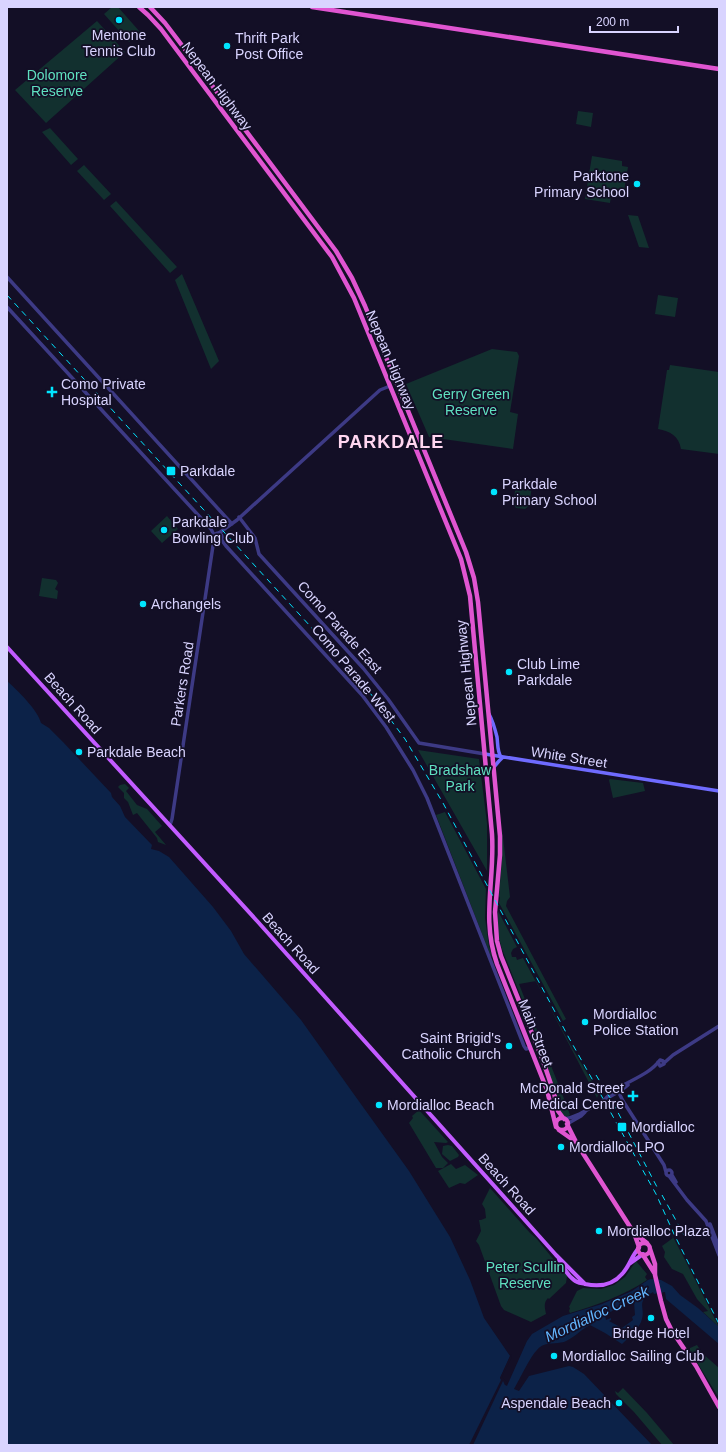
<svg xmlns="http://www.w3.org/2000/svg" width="726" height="1452" viewBox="0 0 726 1452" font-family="Arial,sans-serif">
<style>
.green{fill:#12302f}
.water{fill:#0c2248;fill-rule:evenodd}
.pier{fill:#130f26}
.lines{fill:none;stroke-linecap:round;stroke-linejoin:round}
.tertiary{stroke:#3d3a85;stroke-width:3.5}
.secondary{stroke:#6f6bff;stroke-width:3.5}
.primary{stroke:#c25bff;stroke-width:4}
.trunk{stroke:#e055d1;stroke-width:4.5}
.rail{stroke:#00e5ff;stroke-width:1;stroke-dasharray:6 5;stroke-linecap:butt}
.poi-dot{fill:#00e5ff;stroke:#130f26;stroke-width:1.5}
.labels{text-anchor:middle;stroke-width:3.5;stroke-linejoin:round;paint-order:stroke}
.poi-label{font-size:14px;fill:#d9d4ff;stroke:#130f26;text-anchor:start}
.park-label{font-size:14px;fill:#5fe0c0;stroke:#130f26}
.street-label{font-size:14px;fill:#d9d4ff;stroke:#130f26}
.water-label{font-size:15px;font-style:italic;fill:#62b6ff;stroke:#130f26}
.district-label{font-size:18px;font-weight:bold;letter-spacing:1px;fill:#ffd6f0;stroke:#130f26}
</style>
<rect width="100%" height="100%" fill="#130f26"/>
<path class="green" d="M112,7h6l22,25 -11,10 -25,-28z
M97,21l28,31 -79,71 -31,-33z
M578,111l15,2 -2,14 -15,-3z
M50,128l28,31 -7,6 -29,-33z
M592,156l30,5v5l6,1 -4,24 -12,-2 -2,14 -25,-4z
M84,165l27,29 -7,6 -27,-29z
M116,201l61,66 -7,6 -60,-67z
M628,215l10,1 11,32 -10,-1z
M182,274l37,87 -8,8 -36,-89z
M658,295l20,3 -3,19 -20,-3z
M492,349l25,3 2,4 -9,56 8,2 -5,35 -84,-12 -23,-53z
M670,365l49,7v82l-38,-5c-2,-13 -11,-18 -23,-20l9,-59h2z
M519,482l9,1 4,3 -3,20 -4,3 -9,-1 -3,-4 3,-19z
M167,516l11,13 -16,14 -11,-12z
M42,578l14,2 2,3 -3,6 3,2 -1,8 -18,-3z
M418,750l61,9 8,64v48z
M610,779l33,4 2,8 -32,7 -4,-18z
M125,784l4,4 -3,3 11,14 10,4 15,17 -7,6 11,13 -8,-3 -1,-4 -20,-25 -4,2 -5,-13 -4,-4v-5l-6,-6 2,-2z
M445,812l41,77 -1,29 4,28 3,10 -1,1 -55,-142z
M502,829l8,68 -3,4 -1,5 60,113 -3,2 -64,-118 1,-5 -1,-2 3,-38z
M498,911l19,36 -4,2 -2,4 1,4h4l1,3 6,-2 48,88 28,47 -2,5 -61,-117 -17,3 49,125 2,6 -3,2 -3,-1 -5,-7 -14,-52 -43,-108 -4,-15z
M419,1110l29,32 -2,1 -12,-1 8,15 6,6 -5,5h-7l-27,-45 4,-5 -1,-2z
M448,1145l4,1 7,9 -1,2 -8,4 -8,-7 1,-8z
M451,1164l5,5 9,-4 13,10 -13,9 -5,-1 -11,5 -11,-17z
M490,1188l40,45 6,5 31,38 -1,7 -17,16 -1,-1c-5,5 -3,10 -2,16l-15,8 -27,-12 -3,-4 -22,-61 -3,-4 5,-10 -2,-11h2l5,-2 -1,-9 -3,-5z
M664,1220l19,36 36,71 -16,-15 5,-1 -11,-12 -14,-25 -11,-5 -8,-12 1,-5 -3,-6 11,-8z
M636,1261l11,13 -2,3 2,3c-24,16 -50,25 -77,33l-1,-2 1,-3 -1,-1 8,-16 6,-3 18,1 13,-4 11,-8z
M697,1345l5,8 17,15v30l-29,-47v-3z
M623,1388l24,25 27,32h-12l-28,-33 -18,-18 -1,-3 3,2z"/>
<path class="water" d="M7,681c10,9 31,29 34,42l8,5 14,14 48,51 1,4 8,9 5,11 27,28 -1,4 8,2 10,6 44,50 18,24 13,23 57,66 52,73 56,78 41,66 20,43 14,38 26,38 -10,22 4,3 1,4 2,1 20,-45 5,-7 31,-18 39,-12 30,-13 16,-11 3,-1 10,1 11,6 8,9 18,13 21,19v17l-53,-45 -1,-7 -11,2 -1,-2c-19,11 -6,15 -12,30 -4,9 -13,16 -19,22l-17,-11 -15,-8c-10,5 -16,13 -26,17 -8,2 -18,0 -24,5 -9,7 -20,32 -26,42l5,2 10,-15 40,-10 4,1 11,7 68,71h-645zM632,1300l2,2 1,13 -3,2 1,3 -11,8 -13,-7 2,-1v-2l-5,2 -1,-5z"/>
<path class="pier" d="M511,1354l1,3 -10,20 6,6 -3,2 -2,-4 -30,64h-4l32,-65 -1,-2z"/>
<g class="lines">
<path class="tertiary" d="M7,277l225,247
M7,307l204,222 3,6
M239,517l16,21 4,16 104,114 25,31 31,44 66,11
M219,533l18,-13 143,-130 10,-4
M214 537a4 4 0 1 1 8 0a4 4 0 1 1-8 0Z
M221,539l5,7 136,149 24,32 27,43 14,28 97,248 2,3 4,-1
M170,825l2,-6 42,-280
M664,1063l9,-8 46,-29
M617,1089l6,12 41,64 2,7
M605,1099c14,-17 41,-20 55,-39l3,1 1,3 -4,2 -2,-4
M564,1119c15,-2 27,-12 40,-19 8,-5 16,-8 24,-15
M567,1124l14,-8 4,-4
M666 1173a3 3 0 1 1 6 0a3 3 0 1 1-6 0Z
M672,1175l4,7
M669,1176l18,24 19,21 13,34
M710,1224l9,23"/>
<path class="secondary" d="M489,714c4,7 6,15 8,23 1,7 0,14 4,20
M485,754l234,37
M493,768l6,-7 4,-4"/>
<path class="primary" d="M7,647l251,275 298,333 29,29
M559,1260c4,7 8,15 15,20 3,3 7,3 11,4 14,3 27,2 37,-10 8,-8 9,-18 17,-26
M629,1264l14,-10"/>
<path class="trunk" d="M139,7l9,8 13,14 171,228 22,41 107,261 9,37 22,238c3,47 -11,84 5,130l50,126 9,37
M150,7l15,16 19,25 152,203 16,27 13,28 101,246 8,26 4,24 22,234v19l-5,57 2,29 4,15 41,102 12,35 4,18 6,8
M312,7l407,62
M556 1124a6 6 0 1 1 12 0a6 6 0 1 1-12 0Z
M567,1124l10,20 57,89 5,14
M559,1130l17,12
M634,1233l13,10
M638 1249a6 6 0 1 1 12 0a6 6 0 1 1-12 0Z
M650,1249l5,15v11l6,26 5,18 6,12 24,35 23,41
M643,1255l12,19"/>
<path class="rail" d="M7,295l347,379 21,25 30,40 38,64 126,235 27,48 60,108 18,40 45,90
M596,1075l16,26 45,86
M662,1195l22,40"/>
</g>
<g class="poi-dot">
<circle cx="119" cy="20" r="4"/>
<circle cx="227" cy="46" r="4"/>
<circle cx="637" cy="184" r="4"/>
<path d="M50 386h4v4h4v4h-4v4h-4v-4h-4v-4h4z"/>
<rect x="166" y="466" width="10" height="10" rx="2"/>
<circle cx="494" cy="492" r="4"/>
<circle cx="164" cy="530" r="4"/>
<circle cx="143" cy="604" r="4"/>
<circle cx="509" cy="672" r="4"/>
<circle cx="79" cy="752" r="4"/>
<circle cx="585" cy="1022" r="4"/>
<circle cx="509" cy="1046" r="4"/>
<path d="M631 1090h4v4h4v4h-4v4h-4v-4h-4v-4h4z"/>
<circle cx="379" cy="1105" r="4"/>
<rect x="617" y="1122" width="10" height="10" rx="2"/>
<circle cx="561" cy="1147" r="4"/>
<circle cx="599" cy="1231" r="4"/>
<circle cx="651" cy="1318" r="4"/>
<circle cx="554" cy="1356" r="4"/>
<circle cx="619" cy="1403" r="4"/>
</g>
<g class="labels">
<g class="poi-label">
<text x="119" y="40" text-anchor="middle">Mentone<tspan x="119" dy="16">Tennis Club</tspan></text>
<text x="235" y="43">Thrift Park<tspan x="235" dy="16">Post Office</tspan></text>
<text x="629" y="181" text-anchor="end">Parktone<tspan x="629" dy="16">Primary School</tspan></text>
<text x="61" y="389">Como Private<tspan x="61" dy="16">Hospital</tspan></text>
<text x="180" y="476">Parkdale</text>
<text x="502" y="489">Parkdale<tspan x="502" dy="16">Primary School</tspan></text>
<text x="172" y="527">Parkdale<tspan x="172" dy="16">Bowling Club</tspan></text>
<text x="151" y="609">Archangels</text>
<text x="517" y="669">Club Lime<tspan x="517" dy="16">Parkdale</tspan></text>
<text x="87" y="757">Parkdale Beach</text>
<text x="593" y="1019">Mordialloc<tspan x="593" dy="16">Police Station</tspan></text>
<text x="501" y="1043" text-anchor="end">Saint Brigid's<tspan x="501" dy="16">Catholic Church</tspan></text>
<text x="624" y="1093" text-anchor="end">McDonald Street<tspan x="624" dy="16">Medical Centre</tspan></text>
<text x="387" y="1110">Mordialloc Beach</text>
<text x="631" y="1132">Mordialloc</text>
<text x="569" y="1152">Mordialloc LPO</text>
<text x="607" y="1236">Mordialloc Plaza</text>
<text x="651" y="1338" text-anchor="middle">Bridge Hotel</text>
<text x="562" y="1361">Mordialloc Sailing Club</text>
<text x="611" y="1408" text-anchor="end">Aspendale Beach</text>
</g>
<g class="park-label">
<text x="57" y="80">Dolomore<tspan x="57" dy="16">Reserve</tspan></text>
<text x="471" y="399">Gerry Green<tspan x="471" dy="16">Reserve</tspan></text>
<text x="460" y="775">Bradshaw<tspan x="460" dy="16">Park</tspan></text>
<text x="525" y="1272">Peter Scullin<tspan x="525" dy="16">Reserve</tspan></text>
</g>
<g class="street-label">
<text transform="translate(217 86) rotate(53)" y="5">Nepean Highway</text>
<text transform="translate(391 360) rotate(67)" y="5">Nepean Highway</text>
<text transform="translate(340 627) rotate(48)" y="5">Como Parade East</text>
<text transform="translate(354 673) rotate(50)" y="5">Como Parade West</text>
<text transform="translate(466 673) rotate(-96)" y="5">Nepean Highway</text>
<text transform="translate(182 684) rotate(-81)" y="5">Parkers Road</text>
<text transform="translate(73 703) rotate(48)" y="5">Beach Road</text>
<text transform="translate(569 757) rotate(9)" y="5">White Street</text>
<text transform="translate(291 943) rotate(48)" y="5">Beach Road</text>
<text transform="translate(536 1033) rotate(68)" y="5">Main Street</text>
<text transform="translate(507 1184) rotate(48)" y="5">Beach Road</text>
</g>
<g class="water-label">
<text transform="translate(597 1314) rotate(-25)" y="5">Mordialloc Creek</text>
</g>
<g class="district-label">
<text x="391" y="448">PARKDALE</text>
</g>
</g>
<rect width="726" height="1452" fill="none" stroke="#d9d4ff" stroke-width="16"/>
<path d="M590 26v6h88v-6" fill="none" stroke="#d9d4ff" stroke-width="2"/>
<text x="596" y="26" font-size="12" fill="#d9d4ff" stroke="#130f26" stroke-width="3" paint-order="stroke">200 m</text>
</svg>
